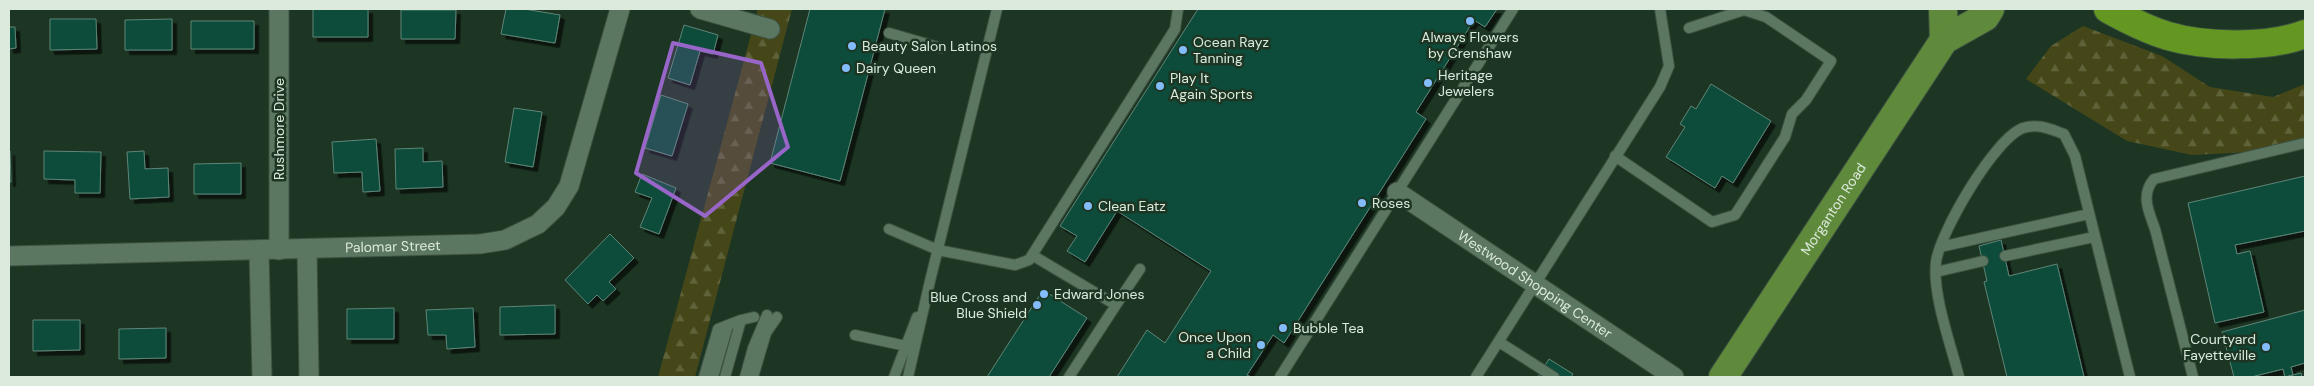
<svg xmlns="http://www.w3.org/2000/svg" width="2314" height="386" viewBox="0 0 2314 386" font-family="'DM Sans',sans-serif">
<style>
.forest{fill:url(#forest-firs)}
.building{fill:#074b3a;stroke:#608578;filter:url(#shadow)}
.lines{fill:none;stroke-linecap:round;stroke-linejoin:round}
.lane-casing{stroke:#3d5242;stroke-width:12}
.street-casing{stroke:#3d5242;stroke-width:21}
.primary-casing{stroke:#3d5242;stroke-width:30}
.highway-casing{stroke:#3d5242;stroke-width:30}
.lane{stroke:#5b7661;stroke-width:10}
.street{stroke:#5b7661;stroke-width:19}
.primary{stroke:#608a3b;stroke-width:28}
.highway{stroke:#639721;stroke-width:28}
.marked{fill:#9865c8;fill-opacity:0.2;stroke:#9865c8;stroke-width:4;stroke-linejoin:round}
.poi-dot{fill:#82bcfa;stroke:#1d3623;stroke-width:2}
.labels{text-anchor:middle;stroke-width:5;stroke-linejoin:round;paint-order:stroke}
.poi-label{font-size:14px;fill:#dbeadd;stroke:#1d3623;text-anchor:start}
.street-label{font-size:14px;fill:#dbeadd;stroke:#1d3623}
</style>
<defs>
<pattern id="forest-firs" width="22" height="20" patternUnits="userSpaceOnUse" patternTransform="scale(1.25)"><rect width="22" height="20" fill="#464718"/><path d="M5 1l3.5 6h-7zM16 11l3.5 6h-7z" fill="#606239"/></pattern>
<filter id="shadow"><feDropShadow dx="4.5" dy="4.5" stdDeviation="0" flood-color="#0009"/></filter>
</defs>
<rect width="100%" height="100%" fill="#1d3623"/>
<path class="forest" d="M758,9h34l-97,368h-37z
M2083,26l79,30 48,31 63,10 32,-13v60l-39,7 -74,4 -65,-14 -101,-62 25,-33z"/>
<path class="building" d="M313,9h55v28h-55z
M506,9h18l36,6 -5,28 -54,-9z
M810,9h75l-45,172 -70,-18z
M1198,9h299l-12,18 -11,-7 -58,92 10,7 -142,224 -11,-8 -26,40 4,2h-134l30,-47 18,13 46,-72 -94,-60 -32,51 -18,-11 10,-15 -17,-10z
M401,10h55l-1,29h-54z
M50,19h46l1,30 -47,1z
M172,19v31h-47v-30z
M191,21h63v28h-63z
M684,25l34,10 -5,19 -13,-3 -10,34 -22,-7z
M9,27h6l1,21 -7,1z
M1711,84l60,37 -38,62 -11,-7 -7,12 -49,-31 19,-30 -5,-3 11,-18 5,3z
M661,95l27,9 -16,52 -27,-8z
M514,108l28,4 -9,55 -28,-5z
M376,139l4,52 -17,1 -1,-20 -28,1 -2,-31z
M423,148v14l19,-1 1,26 -47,2 -1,-40z
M9,151h1l1,31h-2z
M44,151l57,1 -1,41h-25v-13l-31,-1z
M144,151l1,18 23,-1 1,29 -39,2 -3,-47z
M241,163v31h-47v-30z
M642,174l34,14 -17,46 -19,-7 12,-29 -17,-6z
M2305,176v55l-70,14 2,9 13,-3 14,61 -49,11 -27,-120z
M610,234l24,24 -25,24 7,7 -13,12 -6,-6 -9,9 -23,-24z
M2001,240l8,36 48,-12 27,113h-77l-23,-95 3,-1 -8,-35z
M1043,290l44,28 -38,59h-62z
M555,305v29l-55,1v-28z
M394,308v31h-47v-30z
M473,308l2,39 -28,2 -1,-14h-18l-2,-25z
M2305,310v53l-14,4 2,8 -8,2 -2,-8 -32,8h-17l-12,-45z
M33,320h47v30l-47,1z
M166,328v30l-47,1v-30z
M1549,359l24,15 -2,3h-33z
M2301,373l1,4h-20h3z"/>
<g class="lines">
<defs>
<path id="lane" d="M889,33l52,15
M1615,156l97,66 23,-7 50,-78 7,-23 14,-14 25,-39 -65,-44 -22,-7 -55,18
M889,229l49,21 77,15 14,-5 146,-231 3,-20
M1940,247l149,-33
M1032,255l84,50 -47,72
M2005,256l89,-19
M1936,272l47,-11
M1116,305l24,-36
M855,335l51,11
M1499,342l55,35
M704,377l14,-48 10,-4
M713,377l15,-52 13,-5
M725,377l16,-57 13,-3
M745,377l8,-29 14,-33
M753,377l13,-44 11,-16
M894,377l23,-60
M908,377l22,-96 67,-272
M1280,377l233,-368
M1476,377l184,-290 9,-21 -9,-57
M1959,377c-8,-32 -27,-83 -23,-115 4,-30 59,-124 87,-134 15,-5 27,1 41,6l11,22 55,221
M2193,377l-38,-148c-6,-17 -15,-34 -1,-50l151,-36"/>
<g id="street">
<path d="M700,9l70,20"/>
<path id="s1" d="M1397,192l277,185"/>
<path d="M307,249l2,128"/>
<path d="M279,250v-241"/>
<path d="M259,251l3,126"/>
<path id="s2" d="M9,256l471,-12 25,-4 33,-16 18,-17 13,-21 51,-177"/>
</g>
<g id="primary">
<path d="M1943,9l1,31"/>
<path id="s3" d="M1723,377l221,-337 41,-23 5,-8"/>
</g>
<path id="highway" d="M2108,9c18,10 40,21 60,27 37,11 101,12 137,-2"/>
</defs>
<use href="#lane" class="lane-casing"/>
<use href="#street" class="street-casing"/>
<use href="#primary" class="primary-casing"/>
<use href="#highway" class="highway-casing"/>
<use href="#lane" class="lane"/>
<use href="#street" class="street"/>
<use href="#primary" class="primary"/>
<use href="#highway" class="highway"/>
</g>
<path class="marked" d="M673,43l88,20 27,84 -83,69 -69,-43z"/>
<g class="poi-dot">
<circle cx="1470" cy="21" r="5"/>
<circle cx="852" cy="46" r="5"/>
<circle cx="1183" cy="50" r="5"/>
<circle cx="846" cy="68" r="5"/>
<circle cx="1428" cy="83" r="5"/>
<circle cx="1160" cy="86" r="5"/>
<circle cx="1362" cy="203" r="5"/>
<circle cx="1088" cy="206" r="5"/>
<circle cx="1044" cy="294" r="5"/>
<circle cx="1037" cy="305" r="5"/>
<circle cx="1283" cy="328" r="5"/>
<circle cx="1261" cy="345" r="5"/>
<circle cx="2266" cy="347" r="5"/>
</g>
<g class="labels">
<g class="poi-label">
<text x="1470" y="42" text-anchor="middle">Always Flowers<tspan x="1470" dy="16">by Crenshaw</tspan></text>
<text x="1193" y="47">Ocean Rayz<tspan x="1193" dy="16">Tanning</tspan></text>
<text x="862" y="51">Beauty Salon Latinos</text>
<text x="856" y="73">Dairy Queen</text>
<text x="1438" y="80">Heritage<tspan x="1438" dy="16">Jewelers</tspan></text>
<text x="1170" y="83">Play It<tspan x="1170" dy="16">Again Sports</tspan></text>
<text x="1372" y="208">Roses</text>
<text x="1098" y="211">Clean Eatz</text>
<text x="1054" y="299">Edward Jones</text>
<text x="1027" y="302" text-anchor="end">Blue Cross and<tspan x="1027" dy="16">Blue Shield</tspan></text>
<text x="1293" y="333">Bubble Tea</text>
<text x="1251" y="342" text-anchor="end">Once Upon<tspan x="1251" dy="16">a Child</tspan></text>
<text x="2256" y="344" text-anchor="end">Courtyard<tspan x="2256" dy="16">Fayetteville</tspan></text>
</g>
<g class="street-label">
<text transform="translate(279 129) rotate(-90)" y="5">Rushmore Drive</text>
<text dy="5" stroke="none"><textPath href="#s3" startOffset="201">Morganton Road</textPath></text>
<text dy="5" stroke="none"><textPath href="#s2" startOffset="384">Palomar Street</textPath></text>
<text dy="5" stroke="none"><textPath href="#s1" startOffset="166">Westwood Shopping Center</textPath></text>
</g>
</g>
<rect width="2314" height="386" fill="none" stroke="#dbeadd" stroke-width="20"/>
</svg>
